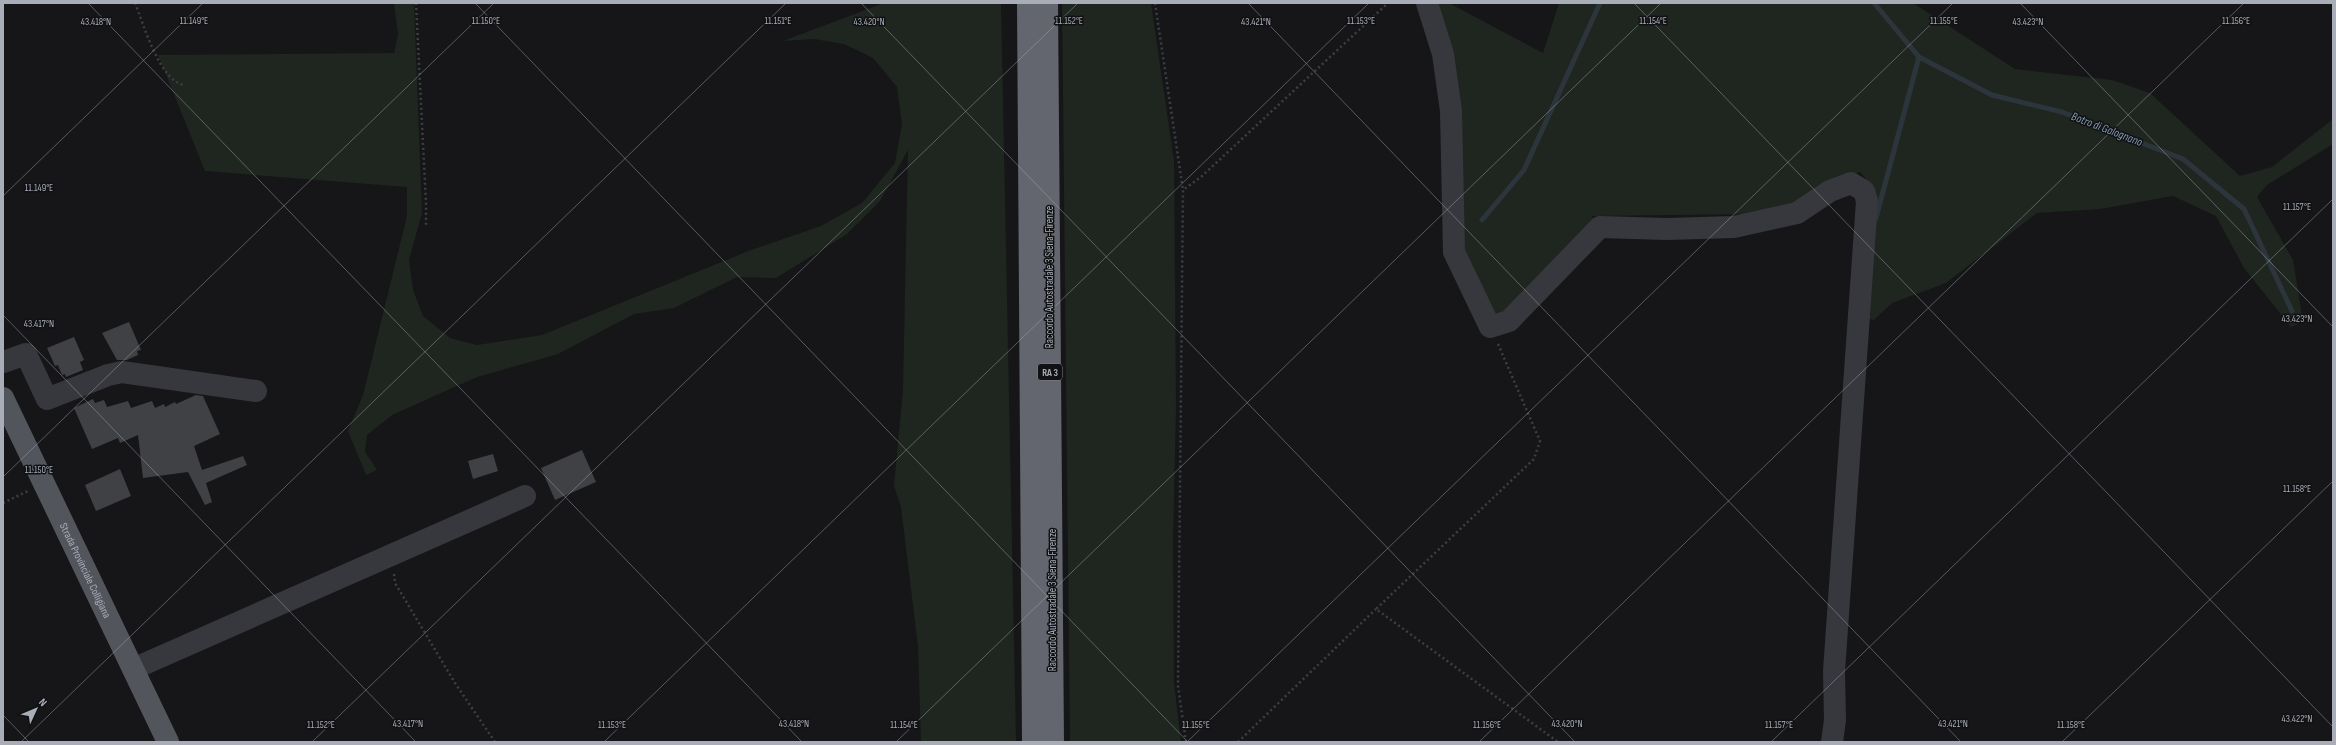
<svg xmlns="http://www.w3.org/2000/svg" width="2336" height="745" viewBox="0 0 2336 745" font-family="'Sofia Sans Condensed',sans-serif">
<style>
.green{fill:#1e261f}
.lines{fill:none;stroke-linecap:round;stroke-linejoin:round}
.stream{stroke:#2c353c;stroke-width:5}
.building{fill:#404145}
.path{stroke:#3d3f44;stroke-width:2.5;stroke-dasharray:2 3;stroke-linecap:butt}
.minor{stroke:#37383d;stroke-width:22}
.major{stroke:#53555c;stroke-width:22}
.highway{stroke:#63666e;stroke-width:22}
.ticks{fill:none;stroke:#a8adb8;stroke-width:1;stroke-opacity:0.45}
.labels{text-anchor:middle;stroke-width:3;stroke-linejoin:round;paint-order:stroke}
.shield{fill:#111113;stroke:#7b7e86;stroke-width:1}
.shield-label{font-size:10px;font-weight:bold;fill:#a8adb8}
.street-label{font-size:11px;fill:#a8adb8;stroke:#111113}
.water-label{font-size:12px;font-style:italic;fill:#7f9bb3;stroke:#111113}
.ticks-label{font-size:10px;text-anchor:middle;fill:#a8adb8;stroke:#111113;stroke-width:3;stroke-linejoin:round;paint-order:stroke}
</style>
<rect width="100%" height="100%" fill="#161618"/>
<path class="green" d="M394,3h20l8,210 -13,47 4,30 10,26 27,22 27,7 65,-10 209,-85 70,-24 41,-23 33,-40 7,-39 -5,-37 -24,-29 -29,-14 -30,-5 -31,2 101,-38h117l15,739h-95l-3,-96 -17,-139 -7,-21 9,-96 5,-240 -28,51 -33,33 -71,44 -39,-1 -63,31 -40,6 -76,40 -81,23 -85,38 -25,20 -2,17 12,18 -11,5 -18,-44 15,-36 44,-179v-29l-202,-16 -47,-116 236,-2 4,-18z
M1062,3h89l23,158 2,247 -3,134 1,140 7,60h-111z
M1435,3h14l94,50 16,-50h354l102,66 97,11 38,13 90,83 32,-9 61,-48v25l-66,41 -10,12 36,63 10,62 -12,5 -47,-59 -28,-52 -43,-20 -73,13 -63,4 -91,70 -54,20 -18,17 -10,-2 7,-133 -11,-13 -31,11 -41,25 -31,6 -165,2 5,8 -88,93 -17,1 -33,-68z"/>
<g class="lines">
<path class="stream" d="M1874,3l45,54 73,38 70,17 121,47 61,50 48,102
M1876,218l43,-161
M1482,220l42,-50 76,-167"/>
</g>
<path class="building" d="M129,322l12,28 -4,1 1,4 -11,5h-10l-15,-27z
M74,337l10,23 -4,2 3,8 -17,7 -1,-3 -3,1 -4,-10 -3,1 -8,-18z
M196,395l7,1 17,38 -26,12 8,24 41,-14 4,9 -41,18 6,19 -7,3 -17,-33 -45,6 -5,-43 -18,8 -2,-5 -26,11 -18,-41 19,-9 2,4 9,-3 3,7 21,-6 3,7 21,-7 3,7 9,-4 1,3 10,-5 1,2z
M582,450l14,32 -41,18 -14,-32z
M493,454l5,17 -25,8 -5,-18z
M120,469l11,27 -35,15 -11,-26z"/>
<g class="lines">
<path class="path" d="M135,3c9,22 24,77 49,82
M416,3l10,201v23
M1155,3l28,187
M1498,344l42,97 -6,18 -158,150 182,133
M3,503l25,-12
M394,574l1,9 60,100 40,59
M1186,742l-8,-56 5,-496 18,-13 187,-174
M1238,742l138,-133"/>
<path class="minor" d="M1427,3l16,51 8,57 3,141 36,75 19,-6 91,-94 67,2 67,-2 63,-14 33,-22 21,-8 13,8 3,10 -33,470 1,49 -3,22
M3,362l23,-8 21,45 61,-24 14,-3 134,19
M133,669l392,-173"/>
<path class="major" id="s1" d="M3,398l165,344"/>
<path class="highway" d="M1028,3l5,739
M1047,3l6,739"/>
</g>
<path class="ticks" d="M88,3l714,739M475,3l713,739M861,3l714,739M1248,3l713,739M1634,3l699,724M2020,3l313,324M3,196l200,-193M3,315l413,427M3,477l491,-474M3,715l26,27M21,742l765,-739M312,742l766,-739M604,742l765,-739M896,742l765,-739M1187,742l766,-739M1479,742l765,-739M1771,742l562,-543M2062,742l271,-261"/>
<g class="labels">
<rect class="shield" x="1038" y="364" width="24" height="16" rx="3"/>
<g class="shield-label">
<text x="1050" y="376">RA 3</text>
</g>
<g class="street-label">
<text transform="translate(1049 277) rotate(-90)" y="4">Raccordo Autostradale 3 Siena-Firenze</text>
<text dy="4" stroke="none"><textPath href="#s1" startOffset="191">Strada Provinciale Colligiana</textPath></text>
<text transform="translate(1052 600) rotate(-90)" y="4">Raccordo Autostradale 3 Siena-Firenze</text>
</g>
<g class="water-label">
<text transform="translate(2107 129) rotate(21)" y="4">Botro di Galognano</text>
</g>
</g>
<g class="ticks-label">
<text x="194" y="24">11.149°E</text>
<text x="486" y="24">11.150°E</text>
<text x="778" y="24">11.151°E</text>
<text x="1069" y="24">11.152°E</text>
<text x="1361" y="24">11.153°E</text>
<text x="1653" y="24">11.154°E</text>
<text x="1944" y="24">11.155°E</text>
<text x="2236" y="24">11.156°E</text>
<text x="96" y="25">43.418°N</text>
<text x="869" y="25">43.420°N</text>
<text x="1256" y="25">43.421°N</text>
<text x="2028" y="25">43.423°N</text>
<text x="39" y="191">11.149°E</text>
<text x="2297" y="210">11.157°E</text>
<text x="2297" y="322">43.423°N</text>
<text x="39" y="327">43.417°N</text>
<text x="39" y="473">11.150°E</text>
<text x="2297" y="492">11.158°E</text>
<text x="2297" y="722">43.422°N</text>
<text x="408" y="727">43.417°N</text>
<text x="794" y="727">43.418°N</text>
<text x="1567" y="727">43.420°N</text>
<text x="1953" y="727">43.421°N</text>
<text x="321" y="728">11.152°E</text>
<text x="612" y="728">11.153°E</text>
<text x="904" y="728">11.154°E</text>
<text x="1196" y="728">11.155°E</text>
<text x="1487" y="728">11.156°E</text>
<text x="1779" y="728">11.157°E</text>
<text x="2071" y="728">11.158°E</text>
</g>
<rect width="2336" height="745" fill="none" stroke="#a8adb8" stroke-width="8"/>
<g transform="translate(36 709) rotate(46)" stroke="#111113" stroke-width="3" paint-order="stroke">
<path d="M0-3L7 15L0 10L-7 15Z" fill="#a8adb8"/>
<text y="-6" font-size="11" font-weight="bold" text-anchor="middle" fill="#a8adb8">N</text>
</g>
</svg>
